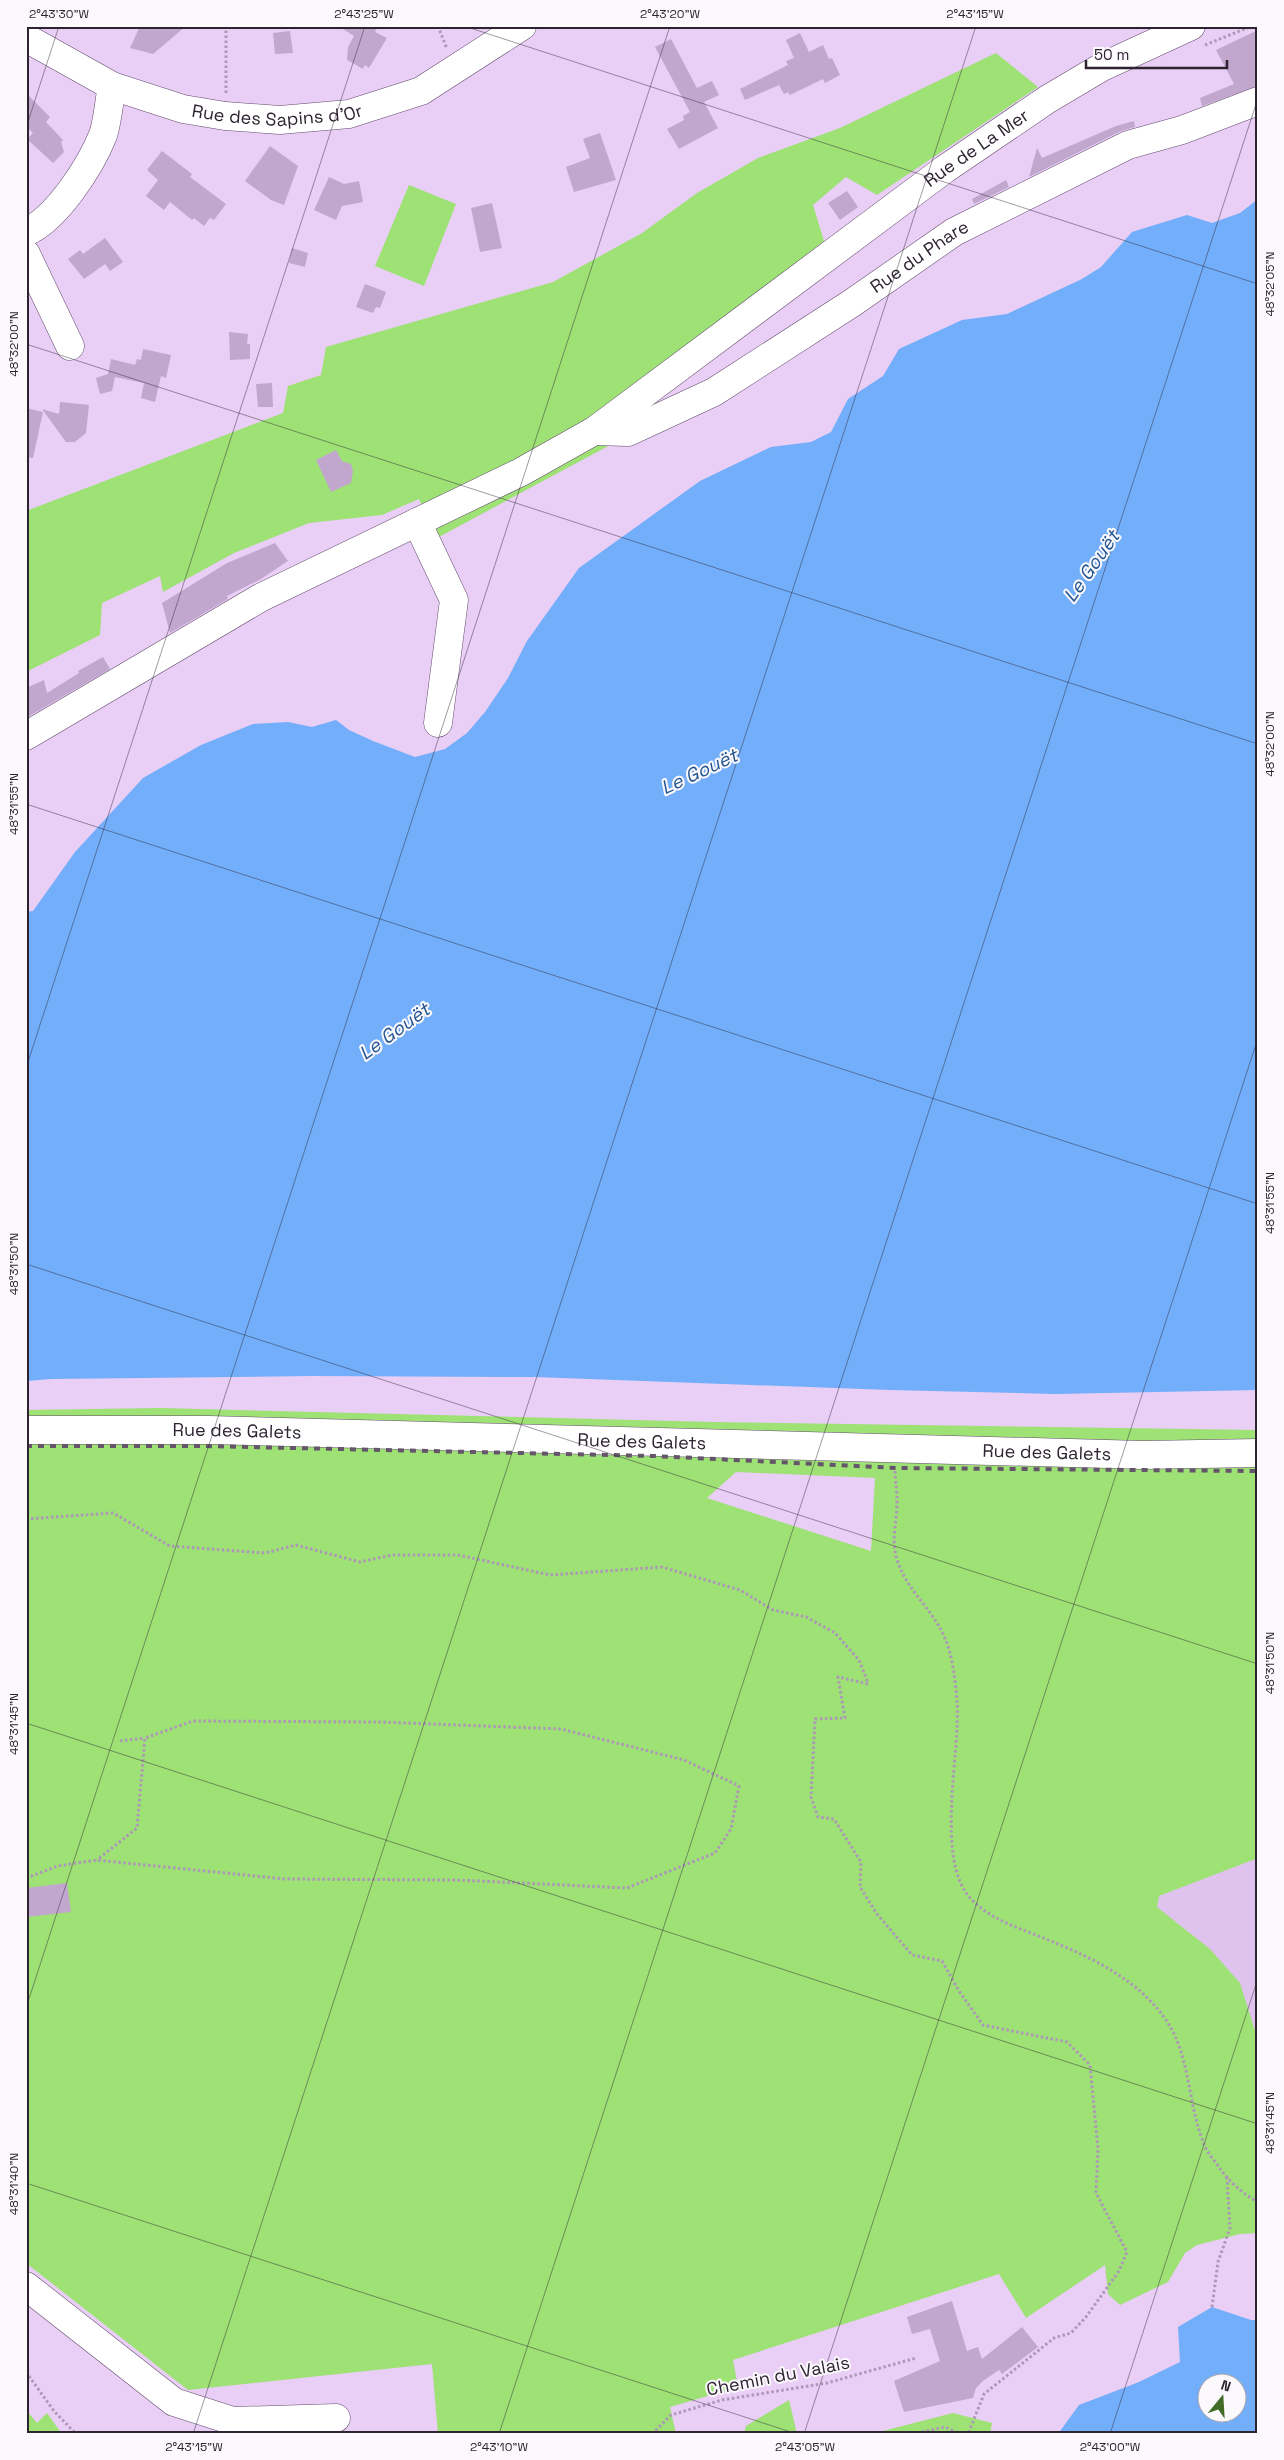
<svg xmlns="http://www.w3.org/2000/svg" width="1284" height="2460" viewBox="0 0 1284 2460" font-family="'Space Grotesk',sans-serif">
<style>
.built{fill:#e0c2ef}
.green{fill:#9ee175;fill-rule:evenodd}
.water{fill:#72aefa;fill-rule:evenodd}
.building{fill:#c1a7cd}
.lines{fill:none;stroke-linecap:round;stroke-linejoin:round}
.minor-casing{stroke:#624b6c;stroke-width:29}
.path{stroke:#ad98b7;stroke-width:3;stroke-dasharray:2.5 2.5;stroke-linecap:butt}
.minor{stroke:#fff;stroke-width:28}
.rail{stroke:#64556a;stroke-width:4;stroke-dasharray:6 6;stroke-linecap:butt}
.ticks{fill:none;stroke:#2d2331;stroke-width:1;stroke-opacity:0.45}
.labels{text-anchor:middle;stroke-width:4;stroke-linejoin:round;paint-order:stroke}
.street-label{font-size:18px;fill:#2d2331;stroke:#fcf9fd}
.water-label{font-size:19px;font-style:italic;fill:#225592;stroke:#fcf9fd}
.neatline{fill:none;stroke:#2d2331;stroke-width:2}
.ticks-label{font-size:12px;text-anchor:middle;fill:#2d2331}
</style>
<rect width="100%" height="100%" fill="#e9cef5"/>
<path class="built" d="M1258,1858v182l-18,-57 -83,-76 1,-11z"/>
<path class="green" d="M996,53l42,34 -161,108 -31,-18 -33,28 11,36 -222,174 10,29 -175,94 -18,-39 -37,16 -73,8 -75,30 -71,39 -3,-16 -58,27 -2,32 -74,37v-161l257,-98 5,-27 33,-11 5,-28 227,-65 89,-49 55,-40 61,-35 82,-30z
M409,185l47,19 -32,82 -49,-20z
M160,1408l553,14 545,8v428l-99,38 -2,11 53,42 30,34 18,57v193l-18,1 -43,11 -12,8 -17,29 -48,23 -12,-11 -3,-29 -79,53 -27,-44 -266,86 5,27 -68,20 6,27h-238l-6,-70 -244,26 -162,-127v-853zM736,1472l139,6 -4,73 -164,-53z
M789,2400l8,34h-53l2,-8z
M26,2410l11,13 10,-10 15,21h-36z
M953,2413l39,10 -2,11h-119z"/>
<path class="water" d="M1258,199v1191l-203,4 -165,-4 -355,-13 -223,-1 -261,3 -25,2v-469l7,-1 42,-59 68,-74 58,-33 52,-21 35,-2 24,5 24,-7 13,10 24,11 42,16 30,-8 22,-16 18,-21 23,-34 19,-37 52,-73 121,-87 71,-34 40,-5 20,-10 17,-33 35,-23 16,-27 63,-29 45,-6 75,-35 19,-12 31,-35 55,-17 25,8 28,-10z
M1212,2307l39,13h7v114h-200l21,-29 60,-23 41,-20 -2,-35zM1206,2382h30v30h-30z"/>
<path class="building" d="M140,26h46l-33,28 -23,-6z
M338,26h40l-3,6 12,6 -18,30 -4,-3 -2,4 -16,-9 1,-13 6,-11z
M1258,30v56l-56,20 -2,-8 34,-14 -18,-34z
M290,31l3,22 -18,1 -2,-21z
M800,33l9,19 14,-7 6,14 3,-1 8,17 -15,8 -2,-4 -33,16 -2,-3 -4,2 -5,-9 -34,15 -5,-11 48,-24 -2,-4 8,-3 -8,-18z
M671,39l26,49 15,-7 7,14 -15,7 14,26 -39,21 -12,-20 17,-9 -1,-4 7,-4 -35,-65z
M26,93l24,24 -4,5 17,18 -2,2 3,10 -11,11 -26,-24 6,-6 -7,-7z
M1134,121l1,6 -14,4 -92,46 8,-29 5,10 74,-32z
M600,133l16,47 -42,12 -8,-25 24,-9 -7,-19z
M270,146l28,20 -14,39 -13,-5 -26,-19z
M162,151l30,23 -2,3 36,27 -12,16 -4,-2 -6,8 -10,-8 -2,2 -22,-18 -6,8 -18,-14 12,-16 -11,-10z
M329,177l15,7 15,-3 4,21 -21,4 -6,14 -22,-10z
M1006,180l3,7 -35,17 -2,-5z
M847,191l11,16 -18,13 -12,-17z
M492,203l10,45 -22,4 -9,-44z
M105,238l18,24 -13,9 -5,-7 -21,15 -16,-20 12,-9 3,4z
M292,248l16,5 -3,14 -16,-4z
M365,284l21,8 -6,16 -4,-1 -3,6 -17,-6z
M229,332l19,2 -1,10h3v15l-20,1z
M143,349l28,6 -5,23 -5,-2 -6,26 -14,-4 3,-15 -29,-6 -3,14 -12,3 -4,-16 12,-4 3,-15 24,6 2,-6 4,1z
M272,383l1,24h-15l-2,-23z
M60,402l29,3 -3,28 -11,9h-9l-24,-33 17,5z
M26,408l17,4 -10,46 -7,-1z
M336,450l6,11 9,3 2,7 -2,12 -20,9 -15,-32z
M275,543l13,18 -27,18 -34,17 1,3 -58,34 -8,-30 65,-40z
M103,657l7,12 -84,49v-30l18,-8 3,13 32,-20 -1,-2z
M67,1883l4,29 -45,5v-29z
M952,2301l15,50 11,-4 4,12 40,-32 16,20 -36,27 -3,-4 -16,11 -7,7 -3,10 -69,14 -10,-31 46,-20 -10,-32 -18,5 -5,-17z"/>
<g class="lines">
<defs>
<g id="minor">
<path id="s1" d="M26,38l86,48 71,23 42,7 55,4 69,-6 72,-23 101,-65"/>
<path d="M26,232c31,-13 65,-67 77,-97 5,-15 6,-34 9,-49"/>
<path d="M26,254l44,92"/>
<path id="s2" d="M594,431l34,1 86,-40 138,-89 102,-71 174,-87 54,-15 76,-29"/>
<path d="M417,522l37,78 -16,123"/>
<path id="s3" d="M26,736l234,-138 261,-126 73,-41 351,-262 103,-70 54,-32 89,-41"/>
<path id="s4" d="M26,1430h183l934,25 115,-2"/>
<path d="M26,2286l148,116 59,19 103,-3"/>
</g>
</defs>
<use href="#minor" class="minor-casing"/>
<path class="path" d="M438,26l9,23
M1205,45l47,-19
M226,93v-67
M895,1471c0,9 2,18 2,27 1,18 -6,40 -1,58 8,32 35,51 48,80 9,20 11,43 13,65 4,51 -23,159 14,198 19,20 45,28 70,38 45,18 93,39 123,80 27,37 23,86 40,127 3,9 12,18 17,26 9,12 23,25 37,32
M26,1519l87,-6 57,33 95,7 31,-8 64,17 32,-7h66l92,20 112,-8 78,23 33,20 33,7 29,16 24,27 9,23
M868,1684l-30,-7 7,41 -30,1 -4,78 7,20 16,2 27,43 -1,25 17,27 35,41 30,6 17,30 24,34 84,17 23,23 8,84 -2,44 31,59 -8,19 -33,46 -15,16 -17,5 -70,56 -16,40
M120,1741l25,-3
M26,1878l32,-12 39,-6 187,19 173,1 170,8 88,-35 16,-24 8,-43 -55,-26 -123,-31 -181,-7 -187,-1 -48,17 -8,90 -40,32
M1212,2307l6,-45 12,-34 -3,-51
M26,2372l28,39 22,23
M652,2434l19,-19 51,-15 105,-17 89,-25
M912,2434l33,-7 16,7"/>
<use href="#minor" class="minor"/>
<path class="rail" d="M26,1446h178l450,10 243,12 361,3"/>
</g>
<path class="ticks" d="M464,26l794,258M26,128l33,-102M26,344l1232,400M26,804l1232,400M26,1068l339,-1042M26,1264l1232,400M26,1723l1232,401M26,2008l644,-1982M26,2183l771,251M193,2434l783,-2408M499,2434l759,-2336M804,2434l454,-1396M1110,2434l148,-456"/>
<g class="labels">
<g class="street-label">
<text dy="6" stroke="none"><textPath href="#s1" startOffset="268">Rue des Sapins d'Or</textPath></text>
<text dy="6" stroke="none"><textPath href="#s3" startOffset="1121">Rue de La Mer</textPath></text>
<text dy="6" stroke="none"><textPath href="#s2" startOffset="375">Rue du Phare</textPath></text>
<text dy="6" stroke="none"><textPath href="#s4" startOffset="211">Rue des Galets</textPath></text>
<text dy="6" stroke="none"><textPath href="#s4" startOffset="616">Rue des Galets</textPath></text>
<text dy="6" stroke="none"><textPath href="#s4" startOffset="1021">Rue des Galets</textPath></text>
<text transform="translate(778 2376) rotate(-11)" y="6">Chemin du Valais</text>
</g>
<g class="water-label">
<text transform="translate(1091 566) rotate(-55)" y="7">Le Gouët</text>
<text transform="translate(699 771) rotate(-25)" y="7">Le Gouët</text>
<text transform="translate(394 1031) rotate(-36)" y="7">Le Gouët</text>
</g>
</g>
<rect width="1284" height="2460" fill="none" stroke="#fcf9fd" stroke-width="55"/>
<g transform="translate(1222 2398) rotate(18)"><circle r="24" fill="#fcf9fd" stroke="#a9a3ab"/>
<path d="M0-4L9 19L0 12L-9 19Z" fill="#426b27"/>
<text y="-8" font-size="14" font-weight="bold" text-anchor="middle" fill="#2d2331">N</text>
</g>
<path d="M1086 60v8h141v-8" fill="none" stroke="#2d2331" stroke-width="2.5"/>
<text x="1094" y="60" font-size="15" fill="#2d2331" stroke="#fcf9fd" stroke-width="4" paint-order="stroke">50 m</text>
<rect x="28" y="28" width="1228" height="2404" class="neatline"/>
<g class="ticks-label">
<text x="59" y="18">2°43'30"W</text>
<text x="364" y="18">2°43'25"W</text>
<text x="670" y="18">2°43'20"W</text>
<text x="975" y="18">2°43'15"W</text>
<text transform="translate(1270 284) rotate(-90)" y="4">48°32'05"N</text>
<text transform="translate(14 344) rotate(-90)" y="4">48°32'00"N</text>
<text transform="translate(1270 744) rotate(-90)" y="4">48°32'00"N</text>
<text transform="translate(14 804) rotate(-90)" y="4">48°31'55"N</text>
<text transform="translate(1270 1203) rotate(-90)" y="4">48°31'55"N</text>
<text transform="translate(14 1264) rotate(-90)" y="4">48°31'50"N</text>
<text transform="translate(1270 1663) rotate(-90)" y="4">48°31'50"N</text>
<text transform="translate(14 1724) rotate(-90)" y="4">48°31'45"N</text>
<text transform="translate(1270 2123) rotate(-90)" y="4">48°31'45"N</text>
<text transform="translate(14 2184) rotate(-90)" y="4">48°31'40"N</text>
<text x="194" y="2451">2°43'15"W</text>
<text x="499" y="2451">2°43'10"W</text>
<text x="805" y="2451">2°43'05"W</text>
<text x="1110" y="2451">2°43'00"W</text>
</g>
</svg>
